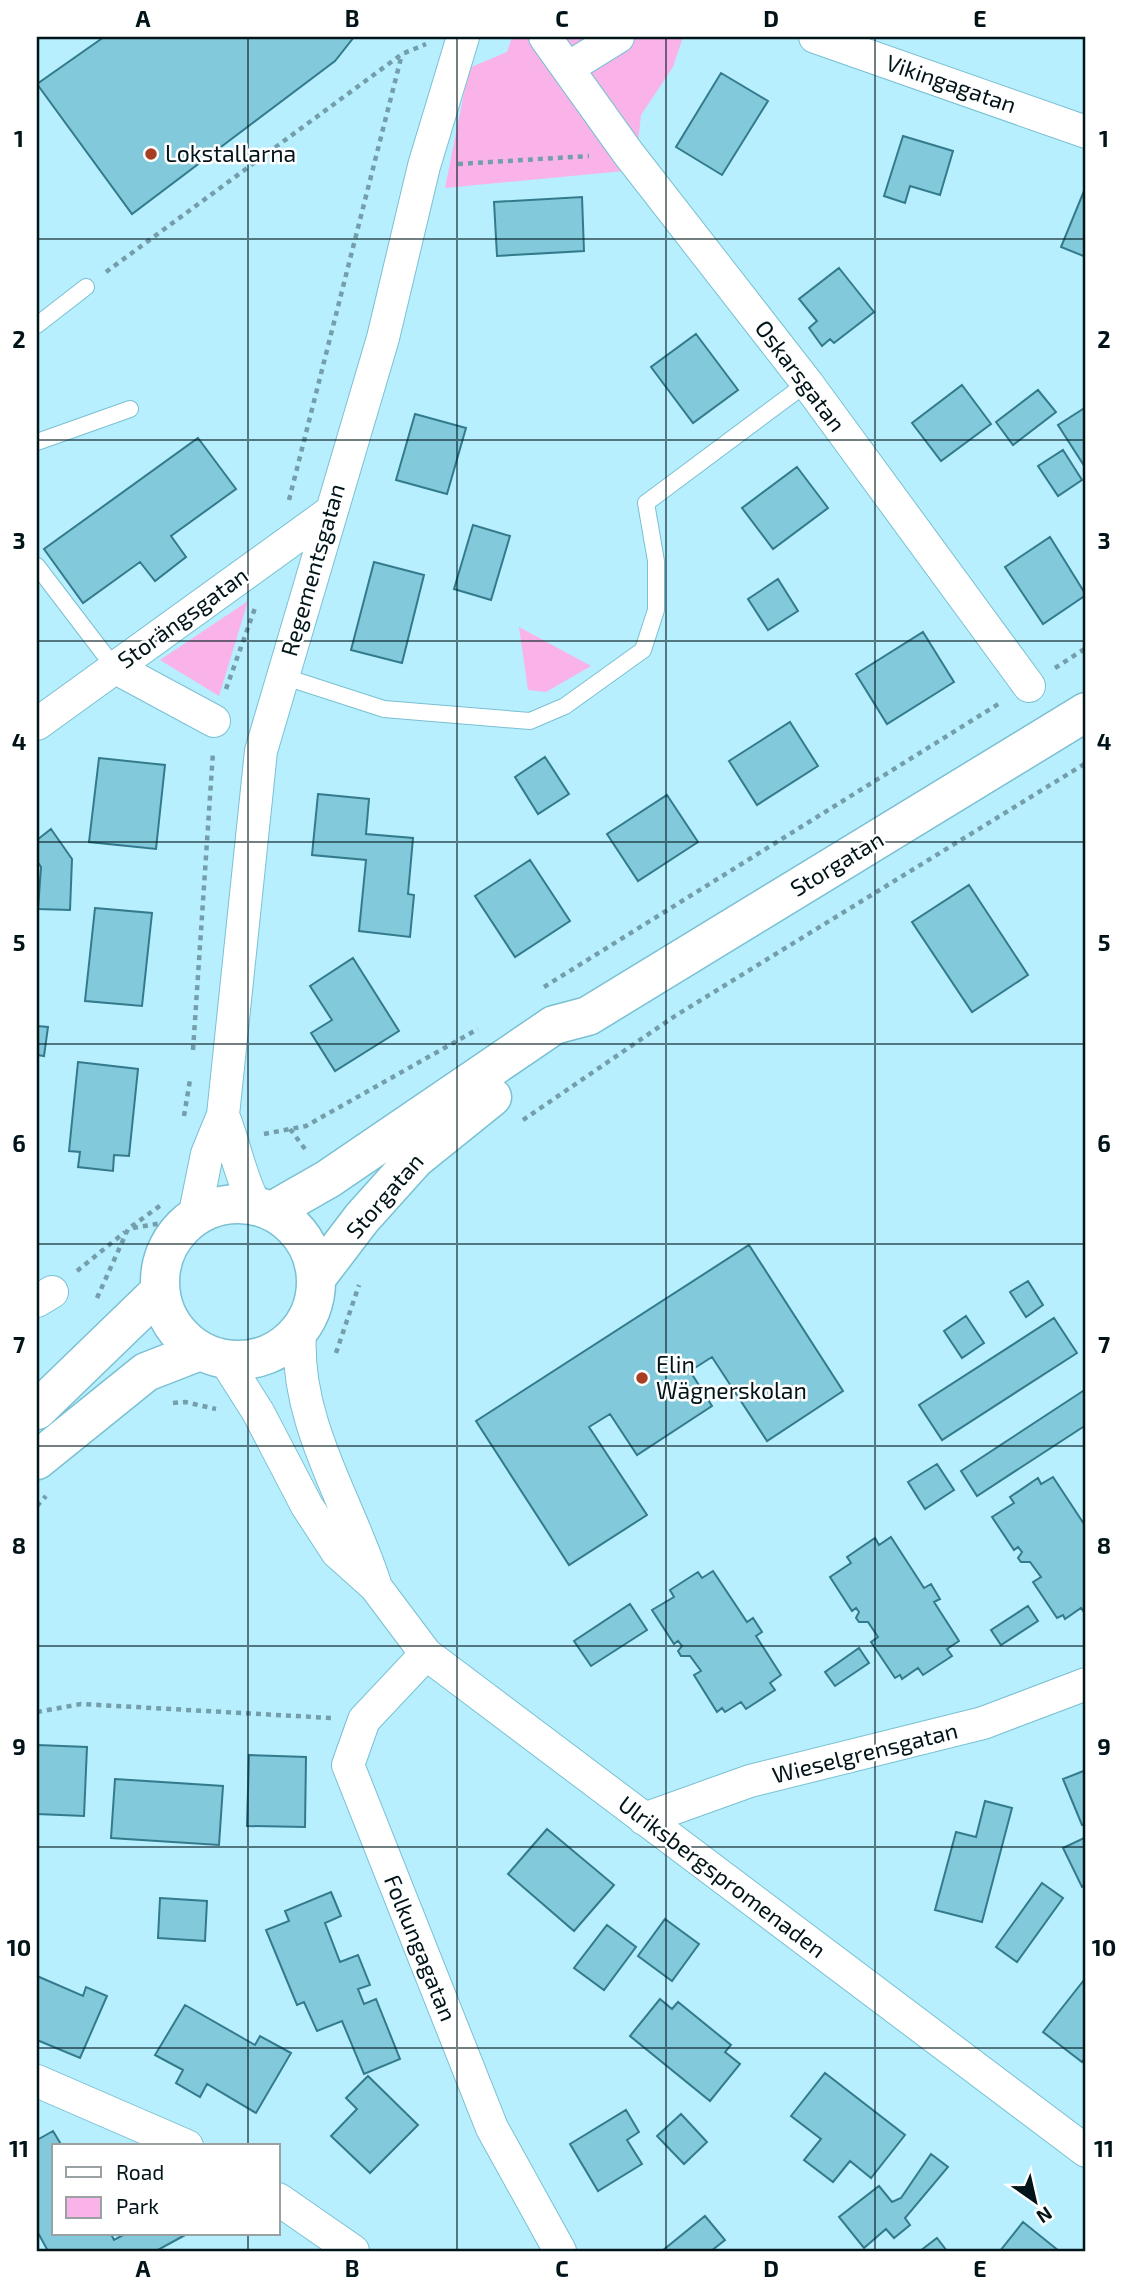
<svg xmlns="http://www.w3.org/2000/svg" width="1123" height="2288" viewBox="0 0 1123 2288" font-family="'Exo 2',sans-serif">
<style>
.green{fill:#fab3e9}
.building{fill:#82c9db;stroke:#337b8c;stroke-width:2}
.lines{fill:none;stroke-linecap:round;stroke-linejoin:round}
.lane-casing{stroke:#7ac0d2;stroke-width:18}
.street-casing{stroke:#7ac0d2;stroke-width:34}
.secondary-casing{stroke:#7ac0d2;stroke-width:41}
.path{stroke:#749eaa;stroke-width:4.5;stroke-dasharray:5 5;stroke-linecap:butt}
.lane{stroke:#fff;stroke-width:16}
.street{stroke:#fff;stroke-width:32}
.secondary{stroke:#fff;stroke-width:38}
.grid{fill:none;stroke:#001419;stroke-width:2;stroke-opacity:0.55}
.poi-dot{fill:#a73f23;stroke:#fff;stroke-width:2.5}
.labels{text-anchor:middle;stroke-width:5;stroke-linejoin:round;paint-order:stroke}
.street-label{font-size:23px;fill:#001419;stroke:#fff}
.poi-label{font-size:23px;fill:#001419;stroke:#fff;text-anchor:start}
.neatline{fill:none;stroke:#001419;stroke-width:2.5}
.grid-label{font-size:23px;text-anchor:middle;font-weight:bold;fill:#001419}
</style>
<rect width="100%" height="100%" fill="#b7effe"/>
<path class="green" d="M512,37h171l-10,30 -32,48 -6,55 -190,18 24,-120 38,-16z
M248,601l-29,95 -59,-36z
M519,627l72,39 -45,26 -18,-2z"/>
<path class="building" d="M104,37h250l-19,24 -203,153 -95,-130z
M721,73l47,28 -46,74 -46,-28z
M903,136l50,15 -13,44 -30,-9 -5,17 -21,-7z
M1084,191l2,1v65l-25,-10z
M582,197l2,54 -87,5 -3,-54z
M839,268l35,44 -40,31 -4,-4 -8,7 -13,-18 8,-7 -18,-22z
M696,334l42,56 -45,33 -42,-56z
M962,385l29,39 -50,37 -29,-38z
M1038,390l18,22 -43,33 -17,-23z
M1086,407v55l-3,2 -25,-39z
M415,414l51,14 -19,66 -51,-14z
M198,438l38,51 -65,47 15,21 -31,24 -15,-19 -57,41 -39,-54z
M1063,450l19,30 -24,16 -20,-30z
M797,467l31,41 -55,41 -31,-41z
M473,525l37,11 -19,64 -37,-11z
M1050,537l36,58 -43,29 -38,-57z
M374,562l50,13 -22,88 -51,-13z
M778,579l20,32 -30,19 -20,-31z
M923,632l31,50 -67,42 -31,-50z
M790,722l28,44 -61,39 -28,-44z
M545,757l24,37 -31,20 -23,-37z
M99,758l66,7 -9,84 -67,-7z
M318,794l51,5 -3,35 47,4 -5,56 6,1 -4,42 -51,-6 7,-71 -54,-5z
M667,795l31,47 -60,39 -31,-47z
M51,829l21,30 -2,51 -32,-1 3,-42 -4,-6v-21z
M530,860l40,61 -55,36 -40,-61z
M969,885l59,90 -56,37 -60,-90z
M95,908l57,5 -10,93 -57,-5z
M353,958l46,73 -64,40 -24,-38 21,-13 -22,-34z
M37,1026l11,1 -4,29 -7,-1z
M78,1062l60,7 -9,87 -15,-1 -1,16 -35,-4 2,-15 -11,-1z
M749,1245l94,146 -76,50 -55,-84 -22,14 22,35 -75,49 -27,-41 -21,13 58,88 -78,50 -93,-144z
M1028,1281l15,24 -17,12 -16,-25z
M966,1316l18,27 -22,15 -18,-27z
M1054,1318l23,35 -135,87 -23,-35z
M1086,1389v36l-109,71 -16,-25z
M937,1464l17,26 -29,19 -17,-27z
M1053,1477l33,50v88l-5,-7 -16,11 -2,-4 -6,3 -24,-36 8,-5 -11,-15h-9l-3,-4 4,-6 -4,-5 -4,3 -22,-33 22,-14 -4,-6 28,-19 3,6z
M891,1537l33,51 7,-4 9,15 -6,3 25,39 -12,8 5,7 -29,19 -5,-7 -16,11 -2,-4 -5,3 -24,-36 7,-5 -10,-15h-9l-3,-4 3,-6 -3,-4 -4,3 -22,-34 21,-14 -4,-6 28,-19 4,7z
M713,1571l34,51 6,-4 9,14 -6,4 25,39 -11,8 5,7 -29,19 -5,-7 -16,10 -3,-4 -5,4 -23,-37 7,-4 -11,-15h-9l-3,-5 4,-5 -4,-5 -4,3 -22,-34 22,-13 -4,-7 28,-18 4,6z
M630,1604l17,26 -56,36 -17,-25z
M1028,1606l10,15 -37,24 -10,-15z
M859,1648l10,15 -34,23 -10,-14z
M37,1745l50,2 -3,69 -47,-2z
M249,1755l57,2 -1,70 -58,-1z
M1086,1770v54l-4,1 -19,-46z
M115,1779l108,7 -4,59 -108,-7z
M985,1801l27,7 -30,114 -47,-12 21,-78 20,5z
M547,1829l67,56 -40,46 -66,-57z
M1086,1837v48l-4,2 -19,-39z
M1042,1883l21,15 -46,64 -21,-15z
M331,1892l10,24 -16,7 15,39 18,-7 12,30 -12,4 6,15 12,-5 24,60 -36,15 -22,-53 -25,10 -13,-29 -7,3 -31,-75 23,-9 -4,-10z
M160,1898l47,3 -2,40 -47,-3z
M665,1919l34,25 -27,37 -34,-25z
M607,1925l29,22 -32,43 -30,-22z
M37,1976l46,20 3,-9 21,9 -27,62 -43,-18z
M1084,1980l2,76 -4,6 -39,-30z
M660,1999l12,10 6,-7 53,43 -6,7 15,12 -30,37 -80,-65z
M185,2005l70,40 5,-9 31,17 -35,60 -49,-29 -7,13 -24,-14 7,-13 -28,-15z
M825,2073l80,62 -34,43 -21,-17 -17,21 -29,-22 17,-21 -30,-23z
M368,2076l50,49 -48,48 -39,-37 26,-27 -11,-11z
M626,2110l13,22 -12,8 15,24 -44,27 -28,-47z
M681,2114l26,28 -23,22 -27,-28z
M53,2131l9,15h-8v88h57l3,6 11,-6h62l-31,17h-108l-11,-20v-91z
M931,2154l17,13 -43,51 5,7 -16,13 -8,-9 -22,19 -25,-31 40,-31 13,16 9,-4z
M705,2216l20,24 -14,11h-49z
M1023,2222l36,29h-59z
M937,2238l10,13h-27z"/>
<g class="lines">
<defs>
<path id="lane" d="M37,325l49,-38
M37,442l93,-33
M37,566l77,101
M282,676l102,33 146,12 35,-15 78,-56 13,-40v-49l-10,-58 161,-120"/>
<path id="street" d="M545,37l83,116 179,230 222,303
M815,37l271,95
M568,68l50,-31
M114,667l100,54
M37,724l292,-211
M223,1115c12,30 17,62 32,90
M194,1218l13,-64 16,-39 38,-364 122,-413 41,-172 39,-129
M37,1301l15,-9
M300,1331c-6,91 48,169 75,253
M225,1360l33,52 49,94 30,46 38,34 51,68 660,497
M426,1654l-62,66 -16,45 144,363 68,123
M644,1819l106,-38 233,-58 103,-39
M37,2081l150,65
M278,2199l75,52"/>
<path id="secondary" d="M160 1282a78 78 0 1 1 156 0a78 78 0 1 1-156 0Z
M272,1211l56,-32 226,-154 34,-9 498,-304
M317,1277l45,-59 53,-59 77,-62
M37,1410l123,-119
M37,1460l109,-88 54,-21"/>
</defs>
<use href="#lane" class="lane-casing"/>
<use href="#street" class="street-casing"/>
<use href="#secondary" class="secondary-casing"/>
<path class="path" d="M458,164l131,-8
M106,272l296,-218 24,-10
M289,500l113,-446
M1055,668l31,-20
M226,689l29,-81
M544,987l456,-284
M193,1050l20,-298
M184,1116l6,-36
M523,1120l152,-104 411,-253
M290,1129l15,20
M264,1134l42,-8 172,-97
M133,1228l29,-5
M77,1271l48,-39
M97,1298l31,-69 33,-24
M336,1353l23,-68
M173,1403l12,-1 31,7
M37,1506l9,-10
M37,1712l44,-8 250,14"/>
<use href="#lane" class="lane"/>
<use href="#street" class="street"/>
<use href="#secondary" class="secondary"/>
</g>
<path class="grid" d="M248,37v2109M457,37v2214M666,37v2214M875,37v2214M37,239h1049M37,440h1049M37,641h1049M37,842h1049M37,1044h1049M37,1244h1049M37,1446h1049M37,1646h1049M37,1847h1049M37,2048h1049M248,2234v17"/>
<g class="poi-dot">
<circle cx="151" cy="154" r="7"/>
<circle cx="642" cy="1378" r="7"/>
</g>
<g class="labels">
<g class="street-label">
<text transform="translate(951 84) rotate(19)" y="8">Vikingagatan</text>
<text transform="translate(800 376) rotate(53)" y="8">Oskarsgatan</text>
<text transform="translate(313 570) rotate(-74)" y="8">Regementsgatan</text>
<text transform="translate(183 618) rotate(-36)" y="8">Storängsgatan</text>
<text transform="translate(837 864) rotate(-31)" y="8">Storgatan</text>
<text transform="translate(385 1196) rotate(-49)" y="8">Storgatan</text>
<text transform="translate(865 1753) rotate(-14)" y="8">Wieselgrensgatan</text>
<text transform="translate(722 1877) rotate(37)" y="8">Ulriksbergspromenaden</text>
<text transform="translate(420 1948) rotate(68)" y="8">Folkungagatan</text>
</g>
<g class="poi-label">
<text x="165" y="162">Lokstallarna</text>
<text x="656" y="1373">Elin<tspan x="656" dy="26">Wägnerskolan</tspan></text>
</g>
</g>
<rect width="1123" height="2288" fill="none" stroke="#ffffff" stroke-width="77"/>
<rect x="52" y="2144" width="228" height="91" fill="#ffffff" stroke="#99a1a3" stroke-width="2"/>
<rect x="66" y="2167" width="35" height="10" fill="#ffffff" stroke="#99a1a3" stroke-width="2"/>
<text x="116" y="2180" font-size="21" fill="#001419">Road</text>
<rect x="66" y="2197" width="35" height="21" fill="#fab3e9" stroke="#99a1a3" stroke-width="2"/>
<text x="116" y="2214" font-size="21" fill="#001419">Park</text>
<g transform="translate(1035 2201) rotate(146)" stroke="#ffffff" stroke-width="5" paint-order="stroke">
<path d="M0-5L12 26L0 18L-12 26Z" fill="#001419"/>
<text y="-10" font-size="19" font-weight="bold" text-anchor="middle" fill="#001419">N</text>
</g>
<rect x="38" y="38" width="1046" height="2212" class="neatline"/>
<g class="grid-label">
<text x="143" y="27">A</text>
<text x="352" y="27">B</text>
<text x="562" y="27">C</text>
<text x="771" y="27">D</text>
<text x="980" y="27">E</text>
<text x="19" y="147">1</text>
<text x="1104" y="147">1</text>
<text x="19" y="348">2</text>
<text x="1104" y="348">2</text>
<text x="19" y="549">3</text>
<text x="1104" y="549">3</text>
<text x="19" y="750">4</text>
<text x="1104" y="750">4</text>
<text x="19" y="951">5</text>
<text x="1104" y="951">5</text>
<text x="19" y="1152">6</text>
<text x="1104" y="1152">6</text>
<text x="19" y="1353">7</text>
<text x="1104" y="1353">7</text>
<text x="19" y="1554">8</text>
<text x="1104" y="1554">8</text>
<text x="19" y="1755">9</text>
<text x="1104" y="1755">9</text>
<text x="19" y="1956">10</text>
<text x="1104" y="1956">10</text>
<text x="19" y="2157">11</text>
<text x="1104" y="2157">11</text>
<text x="143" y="2277">A</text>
<text x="352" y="2277">B</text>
<text x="562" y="2277">C</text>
<text x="771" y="2277">D</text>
<text x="980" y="2277">E</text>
</g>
</svg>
